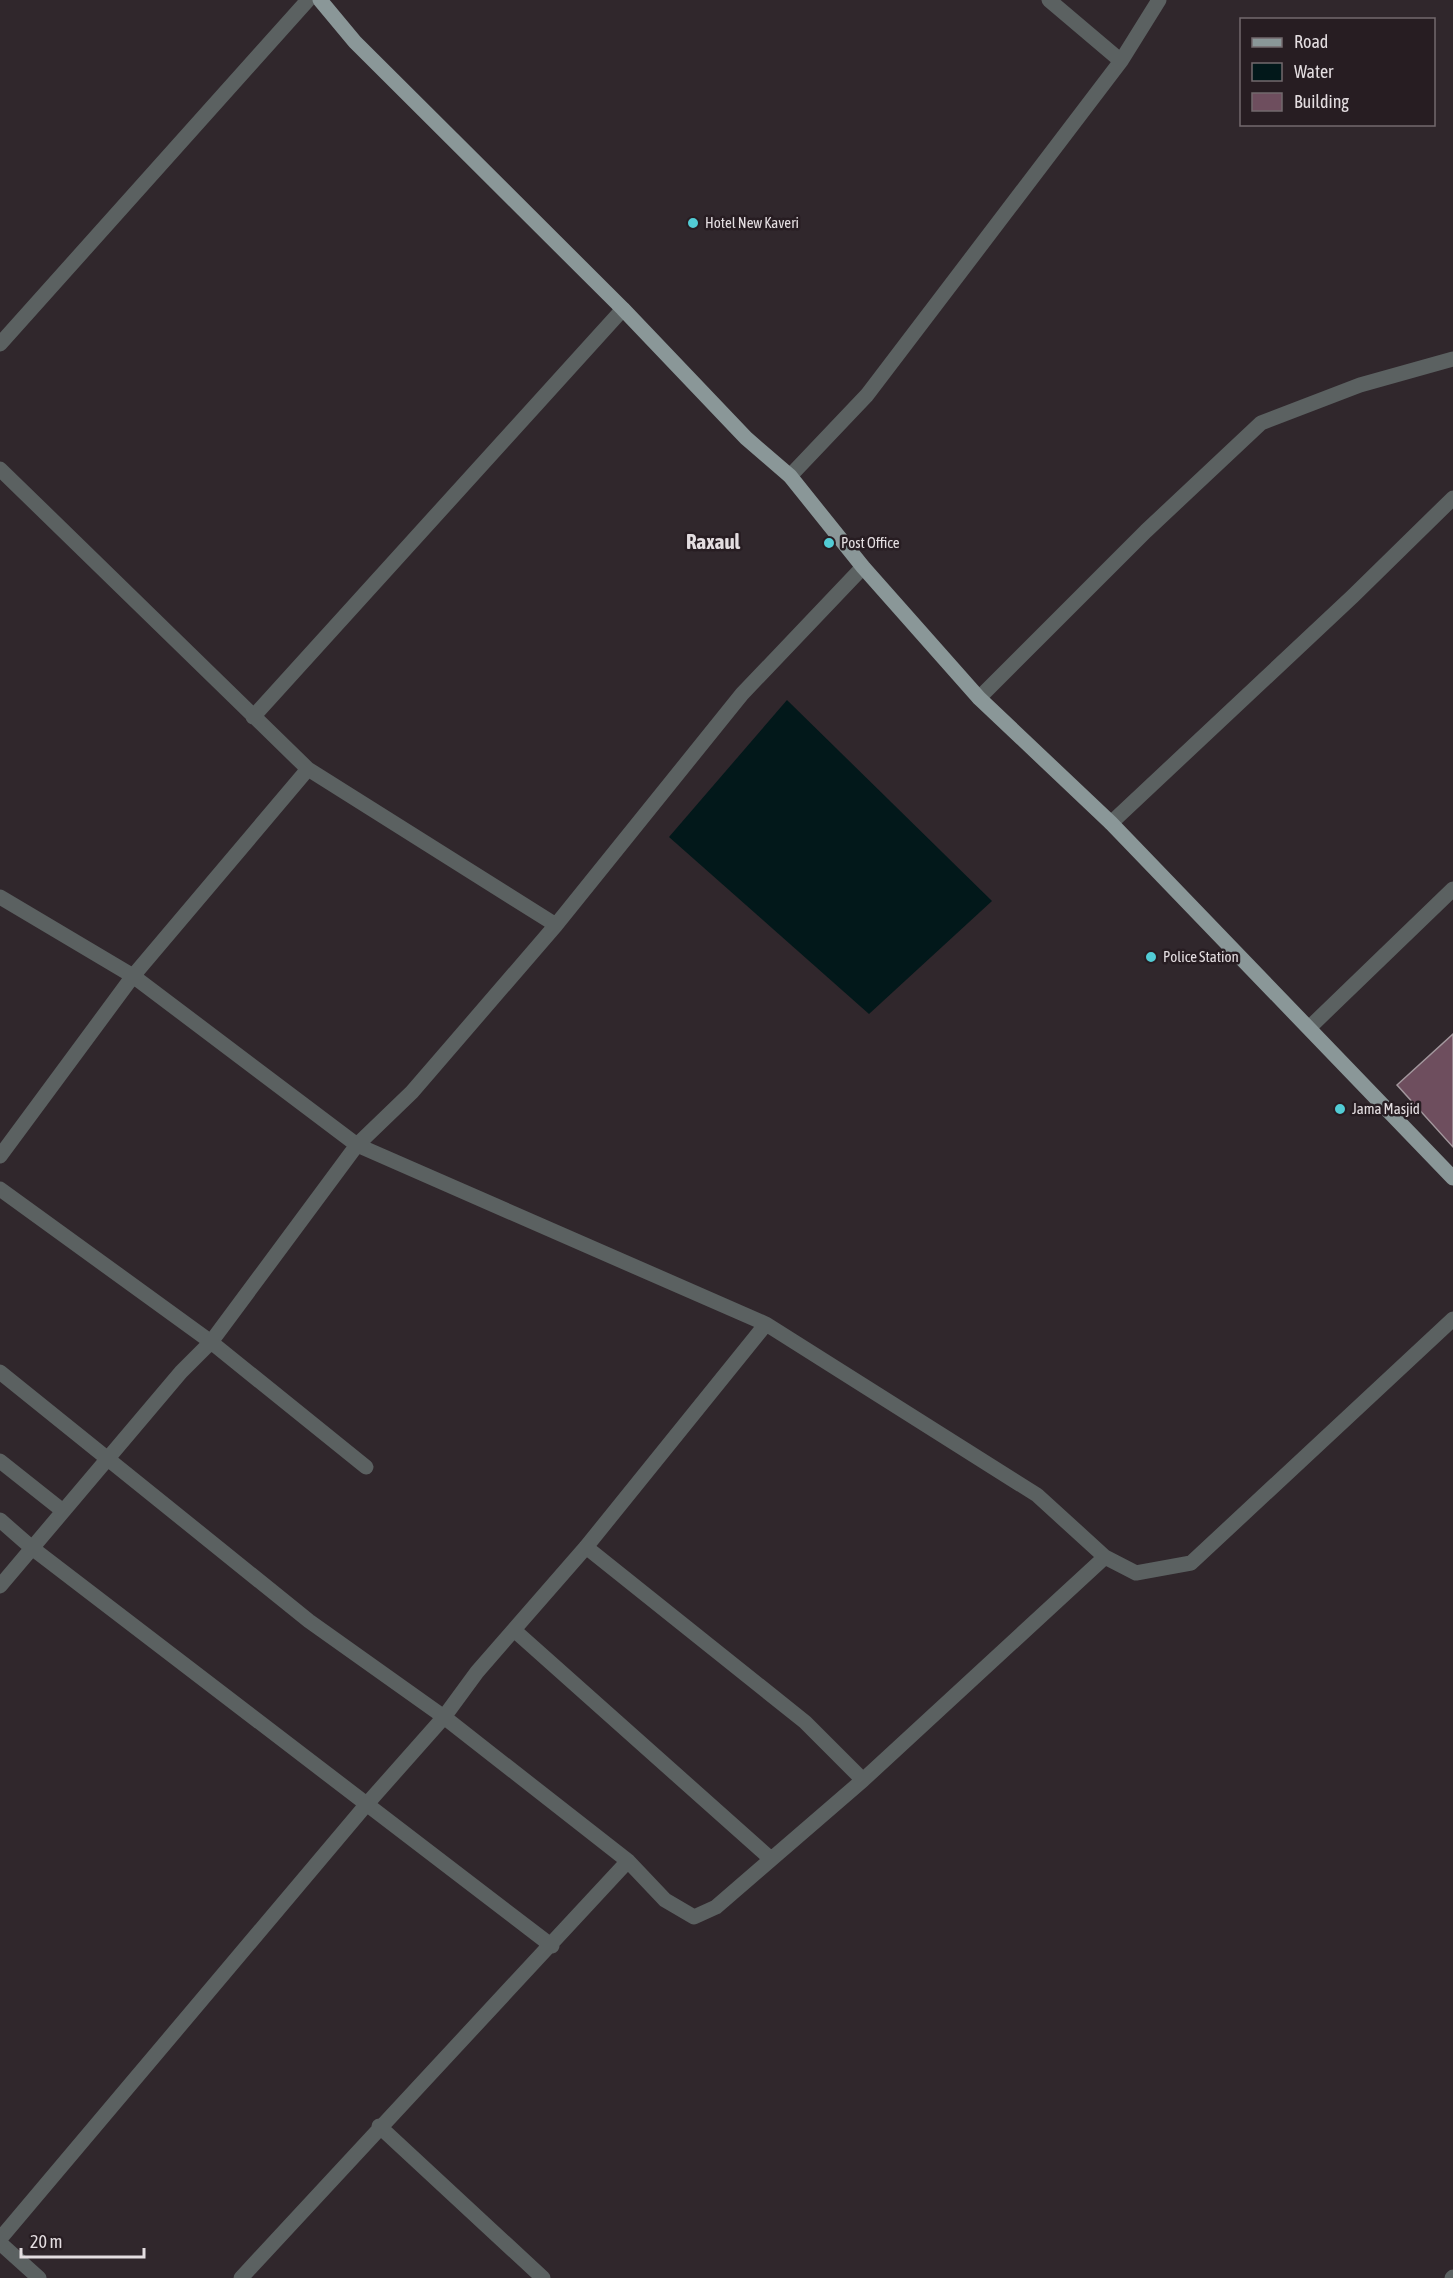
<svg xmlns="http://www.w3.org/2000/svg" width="1453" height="2278" viewBox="0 0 1453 2278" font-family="'Asap Condensed',sans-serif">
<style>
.water{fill:#02181a}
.building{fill:#6e4e5e;stroke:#a3979d;stroke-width:1.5}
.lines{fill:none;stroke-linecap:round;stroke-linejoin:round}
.minor{stroke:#5b6161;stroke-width:15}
.primary{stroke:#8a9798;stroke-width:15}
.poi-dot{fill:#52ccd5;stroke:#271d22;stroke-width:2}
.labels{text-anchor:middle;stroke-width:5;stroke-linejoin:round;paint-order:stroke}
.poi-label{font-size:15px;fill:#e4dee1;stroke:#271d22;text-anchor:start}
.district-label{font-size:21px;font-weight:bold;fill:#e4dee1;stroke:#271d22}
</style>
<rect width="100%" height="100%" fill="#30272c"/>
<path class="water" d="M787,700l205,201 -123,113 -200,-177z"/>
<path class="building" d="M1453,1034v113l-56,-62z"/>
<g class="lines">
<path class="minor" d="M1049,0l72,61
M0,344l308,-344
M0,469l308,300 248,156
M790,476l77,-81 254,-334 38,-61
M979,698l167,-167 115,-108 99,-38 93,-26
M253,717l370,-408
M1111,823l242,-227 100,-98
M0,897l133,79 224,169 409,179 271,171 68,62 31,16 55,-10 262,-244
M1310,1027l143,-138
M0,1156l133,-180 175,-207
M0,1189l211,153 155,125
M0,1372l309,249 135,96 184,144 37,39 29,17 22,-10 147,-127 242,-223
M0,1461l63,50
M0,1520l32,28 520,398
M586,1547l219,175 58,58
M0,1586l181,-214 30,-30 146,-197 55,-53 144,-167 186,-231 121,-127
M514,1630l257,229
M379,2126l164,152
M0,2239l366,-434 78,-88 33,-45 109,-125 180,-223
M0,2243l39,35
M241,2278l387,-417
M1452,2278l1,-1"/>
<path class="primary" d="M320,0l35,42 268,267 123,129 44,38 73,91 116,131 132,125 342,355"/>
</g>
<g class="poi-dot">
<circle cx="693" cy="223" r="6"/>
<circle cx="829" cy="543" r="6"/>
<circle cx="1151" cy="957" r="6"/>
<circle cx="1340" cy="1109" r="6"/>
</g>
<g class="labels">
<g class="poi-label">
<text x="705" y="228">Hotel New Kaveri</text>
<text x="841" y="548">Post Office</text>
<text x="1163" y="962">Police Station</text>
<text x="1352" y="1114">Jama Masjid</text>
</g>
<g class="district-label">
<text x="713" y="549">Raxaul</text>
</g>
</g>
<rect x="1240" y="18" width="195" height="108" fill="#271d22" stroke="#736a6e" stroke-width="1.5"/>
<rect x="1252" y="38" width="30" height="9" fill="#8a9798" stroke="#736a6e" stroke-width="1.5"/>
<text x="1294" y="48" font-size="18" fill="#e4dee1">Road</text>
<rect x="1252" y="63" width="30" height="18" fill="#02181a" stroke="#736a6e" stroke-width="1.5"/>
<text x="1294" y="78" font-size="18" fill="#e4dee1">Water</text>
<rect x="1252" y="93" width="30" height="18" fill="#6e4e5e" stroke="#736a6e" stroke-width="1.5"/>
<text x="1294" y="108" font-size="18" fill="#e4dee1">Building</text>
<path d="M21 2248v9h123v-9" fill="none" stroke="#e4dee1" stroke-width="3"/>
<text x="30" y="2248" font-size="18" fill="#e4dee1" stroke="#271d22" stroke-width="4.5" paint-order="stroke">20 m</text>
</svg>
